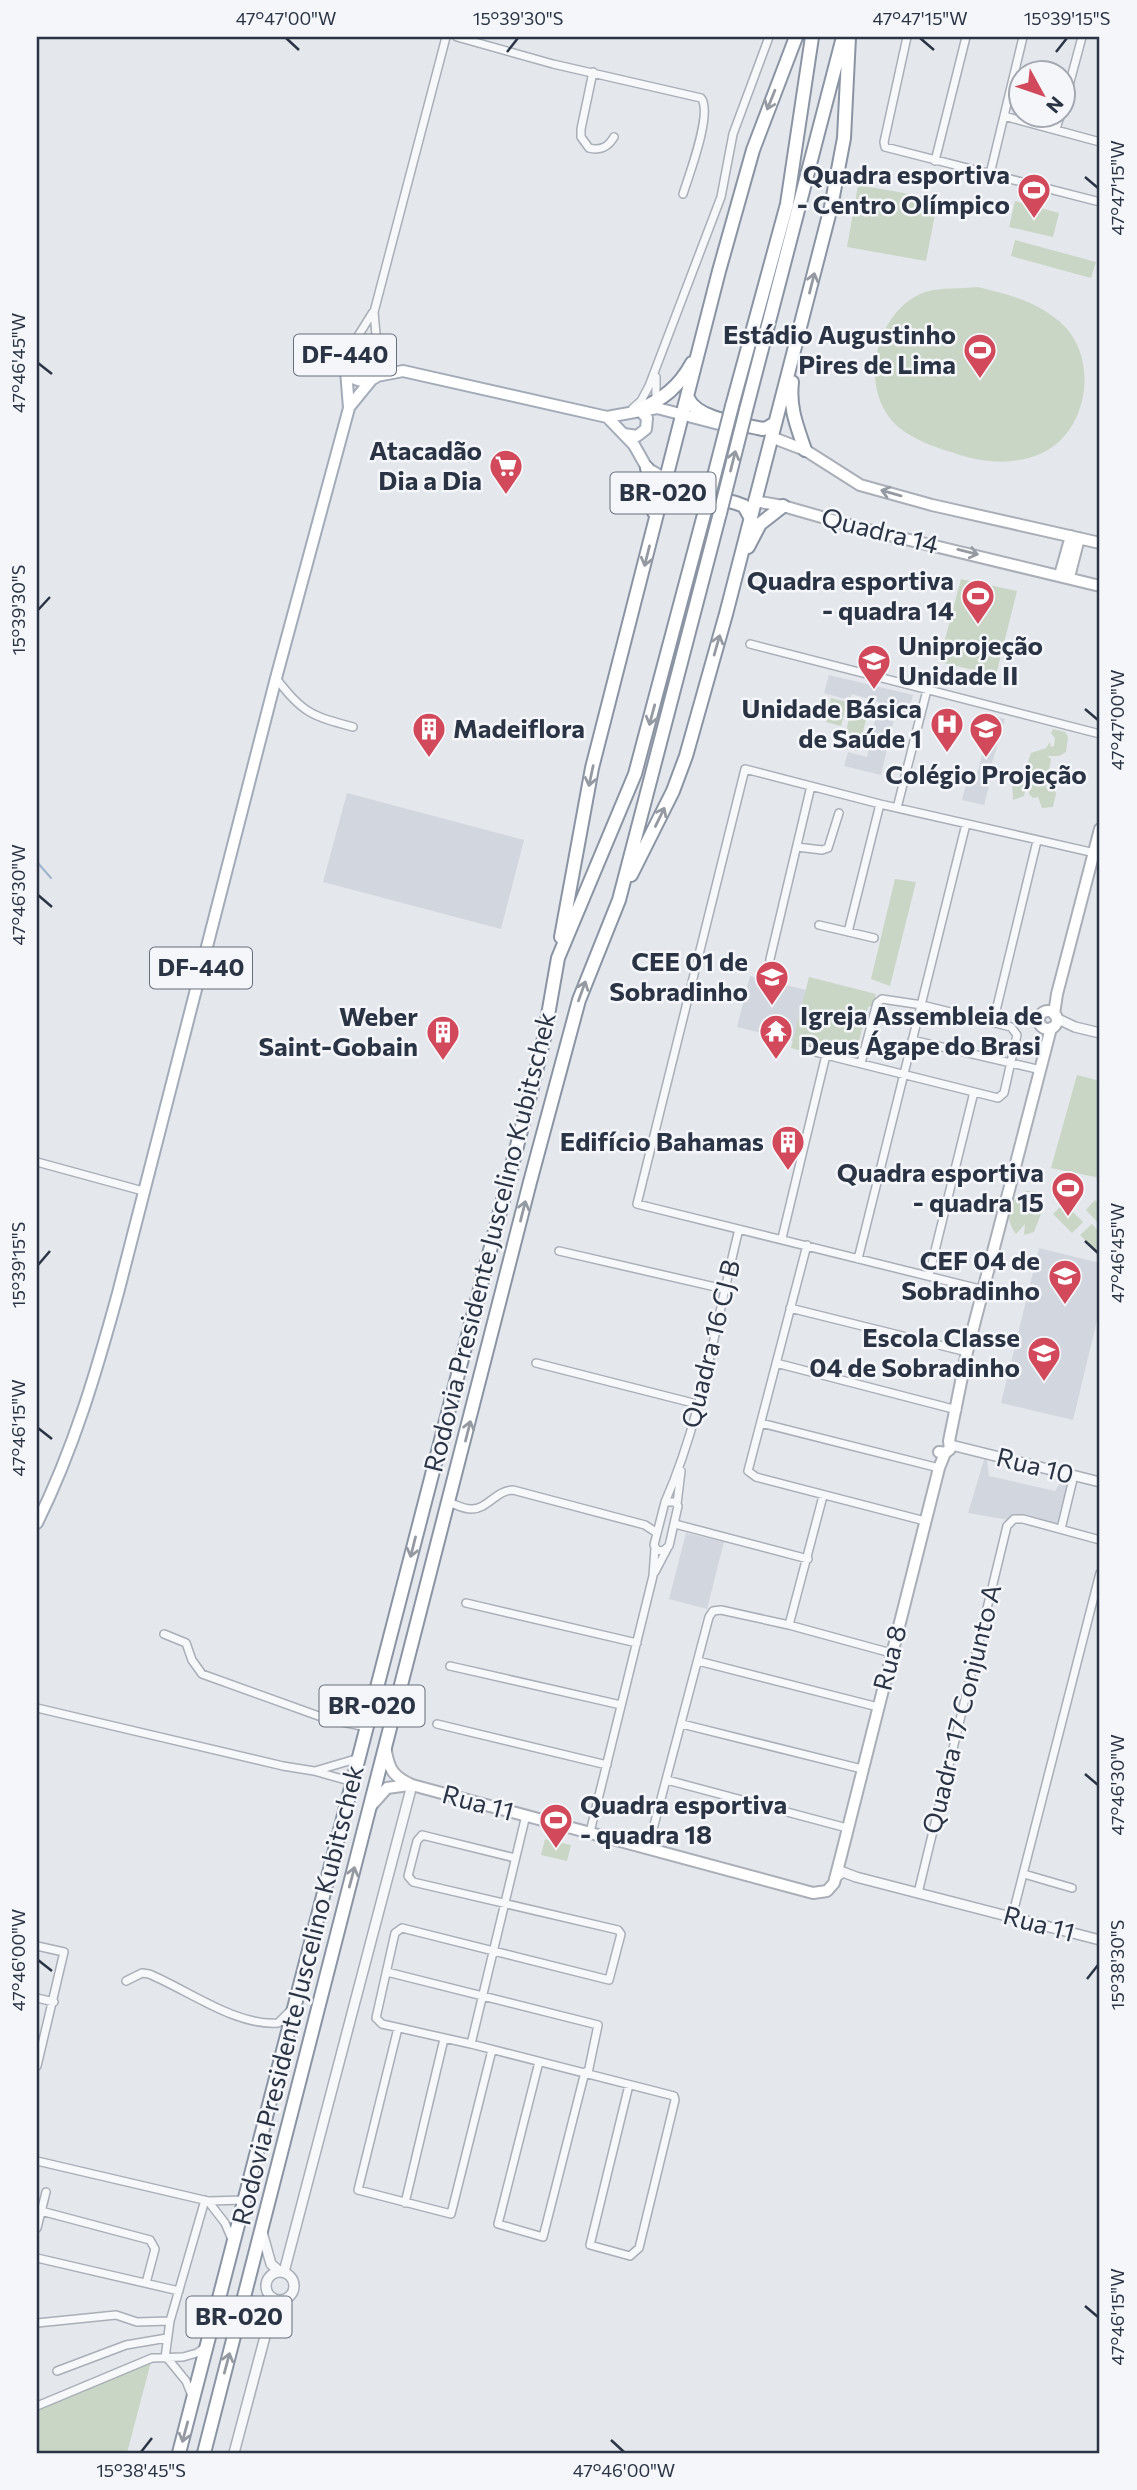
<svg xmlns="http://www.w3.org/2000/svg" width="1137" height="2490" viewBox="0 0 1137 2490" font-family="Commissioner,sans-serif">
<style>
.built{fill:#d2d6de}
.green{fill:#c9d6c5}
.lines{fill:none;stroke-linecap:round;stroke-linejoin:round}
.stream{stroke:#9fb4cc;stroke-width:2}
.minor-casing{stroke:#a9aeb7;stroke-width:10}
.tertiary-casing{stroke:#a9aeb7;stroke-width:12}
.secondary-casing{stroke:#a9aeb7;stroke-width:14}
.primary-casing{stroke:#a3abb8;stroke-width:14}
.trunk-casing{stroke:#8b94a3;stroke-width:16}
.minor{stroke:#f7f8fa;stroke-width:7}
.tertiary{stroke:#f7f8fa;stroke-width:9}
.secondary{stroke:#fff;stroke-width:10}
.primary{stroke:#fff;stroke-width:10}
.trunk{stroke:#fff;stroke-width:12}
.trunk-bridge-casing{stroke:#8b94a3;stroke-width:16;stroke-linecap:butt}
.trunk-bridge{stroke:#fff;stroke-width:12}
.oneway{stroke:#959aa2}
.ticks{fill:none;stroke:#2b3445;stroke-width:2.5}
.labels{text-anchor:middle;stroke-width:5;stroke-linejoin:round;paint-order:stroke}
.shield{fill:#f4f6f9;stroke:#676e7b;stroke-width:2}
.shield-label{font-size:24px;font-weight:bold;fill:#2b3445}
.poi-label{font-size:26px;font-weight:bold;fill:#2b3445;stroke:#f4f6f9;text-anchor:end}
.street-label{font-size:26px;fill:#2b3445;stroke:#f4f6f9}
.neatline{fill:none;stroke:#2b3445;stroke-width:2.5}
.ticks-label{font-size:18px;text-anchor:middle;fill:#2b3445}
</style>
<rect width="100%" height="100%" fill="#e4e7ec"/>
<path class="built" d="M829,675l84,20 -7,26 -12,-2 -13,56 -37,-9 4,-14 19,5 12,-55 -27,-8 -3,6 -25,-7z
M984,713l21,6 -16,54 3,2 -8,30 -22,-5 7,-27 6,2 3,-4 7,-28 -7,-2z
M347,793l177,47 -23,89 -178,-47z
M750,976l56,14 -13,51 -56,-14z
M1039,1248l61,15v45l-27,112 -72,-17z
M986,1453l3,23 66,15 11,-18 8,2 -13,54 -93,-16z
M686,1533l38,9 -17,67 -38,-10z"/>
<path class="green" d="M858,185l80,14 -12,62 -79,-14z
M1015,201l44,12 -6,24 -44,-10z
M1015,240l81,22 -5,16 -80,-22z
M978,287c31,8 56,13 82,35 40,34 29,110 -18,131 -28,13 -60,10 -88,0 -17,-5 -34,-11 -49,-21 -33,-22 -37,-67 -21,-100 9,-19 22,-33 41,-40 16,-5 36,-3 53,-5z
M961,579l56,12 -21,84 -57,-13z
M831,698l16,4 -6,24 -15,-4z
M850,715l16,5 -8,31 -16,-4z
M1053,729l12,3 3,5 -2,15 -7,4h-12l4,3 -5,29 7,-1 3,7 -3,13 -11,1 -4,-11 -5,1 -4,-4 -1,-14 -4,1 2,7 -2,8 -11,4 -1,-21 12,-5 7,-21 15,-5 4,-6 1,5 3,-1 1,-8 -4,-5z
M895,879l21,3 -26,104 -19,-7z
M809,977l67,17 -4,12 -4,1 -13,49 4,4 -6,4 -62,-16z
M1077,1075l23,6v97l-49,-10z
M1027,1191h10l7,15 -10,26 -10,3 1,-11 -9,10c-12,-15 -9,-36 11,-43z
M1095,1200l5,5v20l-14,-15z
M1064,1203l19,19 -11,11 -19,-19z
M1092,1224l8,9v18l-2,2 -18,-18z
M545,1839l26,6 -4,16 -26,-6z
M152,2358l-25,95h-90v-44z"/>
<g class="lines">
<path class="stream" d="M37,862l14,16"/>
<defs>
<path id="minor" d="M457,37l96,27 148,34c12,14 -12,77 -18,96
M907,37l-23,105 1,5 215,55
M593,72l-12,57v8l8,11c12,3 19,-1 25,-11
M1064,104l18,-67
M1004,116l96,26
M1056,129l4,-13
M935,161l31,-124
M990,174l33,-137
M353,344l20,-32
M377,346l-3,-34 72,-275
M656,404v-27
M633,408l8,-7 8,-15 72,-189 12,-63 36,-97
M750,644l350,90
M276,678c26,35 36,38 77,49
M897,808l30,-118
M797,847l25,3 6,-2 11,-35
M819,925l55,13
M848,932l32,-128
M769,974l1,-15 41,-173
M993,1023l44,-182
M912,1040l129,30
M808,1050l18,5 172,43 6,-5 13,-58 -6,-8 -89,-22 -40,-6 -5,4 -16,60
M37,1162l106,29
M782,1238l44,-183
M807,1245l-59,226 8,6 169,44
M559,1251l165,38
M858,1259l108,-435
M929,1275l45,-183
M984,1290l-347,-86 108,-435 135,35 215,49
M790,1308l177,44
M536,1363l161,41
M776,1363l181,47
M761,1423l178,45
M448,1502c7,2 15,7 23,7 16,1 25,-19 42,-19l132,35 12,8
M665,1502c38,-86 51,-182 74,-273
M665,1502h10l3,4 -9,40 -6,5 -6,-1 -3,-5z
M677,1504l4,-33
M675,1524l133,35
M1061,1529l13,-54
M655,1572l12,-23
M466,1603l171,40
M789,1625l34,-129
M164,1634l22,9 6,17 10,14 125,45 40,8
M698,1661l180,46
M450,1666l171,39
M37,1708l246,58 31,5 39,11
M437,1724l170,41
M682,1724l180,45
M315,1771l44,-13
M667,1780l180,48
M590,1832l63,-256 2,-28
M648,1848l61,-231 4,-6 8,-1 68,15 102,28
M515,1858l-93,-23 -5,6 -9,35 5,6 205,48 3,4 -12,46 -207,-52 -7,5 -19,85 6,6 89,20 203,52 1,4 -36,148 -9,8 -40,-11 39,-160
M1024,1874l48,14
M918,1893l89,-367 7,-7h9l77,21
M1012,1917l88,-344
M37,1946l27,6 -27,114
M387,1972l211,53 -10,48
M126,1981l16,-8 7,1c39,16 86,52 129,49l12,-12
M37,1998l17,4
M398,2028l-40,162 93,24 41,-164
M471,2044l55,-229
M539,2062l-41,162 45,13 42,-165
M37,2161l171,40 37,-1
M208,2201l17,22 8,19
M405,2203l39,-164
M41,2211l109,29 5,9 -9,34
M37,2228l9,-36
M37,2258l142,33
M37,2323l79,-8 21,7 33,-1
M165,2358l5,-37 35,-121
M168,2359l18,22 6,15
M57,2371l69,-26 41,-7
M37,2406l115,-48 31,-1 14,-4 9,-6"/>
<path id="tertiary" d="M1056,1018l19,9 25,6
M951,1445l149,37
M835,1878l8,-6 13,5 244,63
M262,2232l9,32 8,7
M266 2286a14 14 0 1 1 28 0a14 14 0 1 1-28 0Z
M284,2272l128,-487
M234,2453l41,-154"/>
<path id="secondary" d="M771,437l34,13 55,35 72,20 168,38
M754,501l29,5 77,22 240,58
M1060,575l11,-39
M1069,577l10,-39
M1039 1020a9 9 0 1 1 18 0a9 9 0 1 1-18 0Z
M1054,1014l3,-20 43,-165
M939,1452l6,1 5,-4 -1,-8 18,-89 84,-324
M386,1751c3,19 8,26 26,34l401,108 14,-2 7,-8 8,-31 97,-384 6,-15
M371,1806l16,-18 22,-3"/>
<path id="primary" d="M344 361a20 20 0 1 1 40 0a20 20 0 1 1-40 0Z
M377,376l26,-5 204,46 50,-9 62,16
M350,406l22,-27
M607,417l27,28 13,23 20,12 19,5
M624,434l13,2 9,-7 1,-11 -8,-8
M37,1523c37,-75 59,-150 81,-230l158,-615 73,-270 -3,-38"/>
<path id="trunk" d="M792,382c-3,26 5,44 13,68
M688,398c8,21 54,26 74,31l5,-1 8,-5
M732,406l55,-202 25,-167
M639,410c24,-11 40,-23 53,-47
M746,410l97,-373
M647,468l5,20 2,24
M664,493l12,-6 60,16 8,3 6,11
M748,547l12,-23 23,-18
M631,875l42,-84 13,-35 40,-142 105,-407 13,-69 5,-101
M561,937l31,-169 127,-497 34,-121 43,-113
M179,2453l353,-1365 12,-50 14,-80 77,-184 71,-267
M204,2453l326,-1271 49,-182 40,-100 101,-387"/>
</defs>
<use href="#minor" class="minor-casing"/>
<use href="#tertiary" class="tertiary-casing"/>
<use href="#secondary" class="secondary-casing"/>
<use href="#primary" class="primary-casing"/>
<use href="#trunk" class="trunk-casing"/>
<use href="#minor" class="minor"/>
<use href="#tertiary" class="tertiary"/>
<use href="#secondary" class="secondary"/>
<use href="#primary" class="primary"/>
<use href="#trunk" class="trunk"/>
<defs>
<path id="trunk-bridge" d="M706,507l26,-101
M720,513l26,-103"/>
</defs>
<use href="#trunk-bridge" class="trunk-bridge-casing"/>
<use href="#trunk-bridge" class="trunk-bridge"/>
</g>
<defs><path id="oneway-shaft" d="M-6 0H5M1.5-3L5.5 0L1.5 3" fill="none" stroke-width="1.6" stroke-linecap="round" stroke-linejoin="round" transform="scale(1.75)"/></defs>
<g class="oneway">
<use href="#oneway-shaft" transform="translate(771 100) rotate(112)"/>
<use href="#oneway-shaft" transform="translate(812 283) rotate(-76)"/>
<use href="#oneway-shaft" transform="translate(733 461) rotate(-76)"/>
<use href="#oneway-shaft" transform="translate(891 493) rotate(-164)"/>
<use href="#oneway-shaft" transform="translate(968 552) rotate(14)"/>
<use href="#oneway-shaft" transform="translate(647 556) rotate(104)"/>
<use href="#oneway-shaft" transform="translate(717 645) rotate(-74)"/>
<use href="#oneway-shaft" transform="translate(652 715) rotate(105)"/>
<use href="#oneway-shaft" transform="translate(591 776) rotate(102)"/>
<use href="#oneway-shaft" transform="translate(660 817) rotate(-64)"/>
<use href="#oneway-shaft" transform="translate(582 991) rotate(-70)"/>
<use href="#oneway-shaft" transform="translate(523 1211) rotate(-76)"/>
<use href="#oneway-shaft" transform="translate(468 1431) rotate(-76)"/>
<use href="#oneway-shaft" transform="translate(413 1547) rotate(104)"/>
<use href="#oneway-shaft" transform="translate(352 1877) rotate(-75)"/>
<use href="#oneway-shaft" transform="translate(227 2363) rotate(-75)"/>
<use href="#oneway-shaft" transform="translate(185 2432) rotate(105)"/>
</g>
<path class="ticks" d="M286,38l13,12M920,38l14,12M507,52l11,-14M1056,52l11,-14M1085,177l13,11M38,363l14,11M38,610l12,-13M1085,709l13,11M38,895l14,12M1085,1241l13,12M38,1265l12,-14M38,1428l14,11M1085,1774l13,11M38,1960l14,11M1087,1979l11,-14M1085,2306l13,11M611,2440l13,12M141,2452l11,-14"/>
<defs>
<symbol id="stadium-pin" viewBox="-11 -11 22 30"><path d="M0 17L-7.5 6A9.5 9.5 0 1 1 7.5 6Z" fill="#d1495b" stroke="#f4f6f9"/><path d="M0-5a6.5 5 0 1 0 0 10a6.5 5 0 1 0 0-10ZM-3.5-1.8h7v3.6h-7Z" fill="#fff"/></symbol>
<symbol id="supermarket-pin" viewBox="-11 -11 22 30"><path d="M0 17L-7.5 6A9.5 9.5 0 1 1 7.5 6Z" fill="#d1495b" stroke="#f4f6f9"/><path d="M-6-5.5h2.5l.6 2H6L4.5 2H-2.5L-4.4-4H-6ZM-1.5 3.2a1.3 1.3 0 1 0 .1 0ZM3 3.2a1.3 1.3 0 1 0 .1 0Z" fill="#fff"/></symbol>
<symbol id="university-pin" viewBox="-11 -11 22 30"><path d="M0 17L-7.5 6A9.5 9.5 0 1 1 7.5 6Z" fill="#d1495b" stroke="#f4f6f9"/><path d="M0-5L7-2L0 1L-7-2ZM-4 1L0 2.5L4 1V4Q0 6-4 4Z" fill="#fff"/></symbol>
<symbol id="hospital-pin" viewBox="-11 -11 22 30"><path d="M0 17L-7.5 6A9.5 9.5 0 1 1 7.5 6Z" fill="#d1495b" stroke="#f4f6f9"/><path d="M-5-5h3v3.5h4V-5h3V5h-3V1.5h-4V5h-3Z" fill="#fff"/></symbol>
<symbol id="building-pin" viewBox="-11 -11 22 30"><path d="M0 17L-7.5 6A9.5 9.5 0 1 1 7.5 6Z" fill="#d1495b" stroke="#f4f6f9"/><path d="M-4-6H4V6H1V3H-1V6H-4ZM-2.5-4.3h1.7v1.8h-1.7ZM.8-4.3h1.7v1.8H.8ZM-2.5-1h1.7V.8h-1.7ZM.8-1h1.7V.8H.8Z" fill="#fff"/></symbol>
<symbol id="school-pin" viewBox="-11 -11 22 30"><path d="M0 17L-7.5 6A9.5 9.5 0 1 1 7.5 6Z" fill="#d1495b" stroke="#f4f6f9"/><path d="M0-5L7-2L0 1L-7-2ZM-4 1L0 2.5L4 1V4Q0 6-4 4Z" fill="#fff"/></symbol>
<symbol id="temple-pin" viewBox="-11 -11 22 30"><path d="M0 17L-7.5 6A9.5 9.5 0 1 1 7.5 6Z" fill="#d1495b" stroke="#f4f6f9"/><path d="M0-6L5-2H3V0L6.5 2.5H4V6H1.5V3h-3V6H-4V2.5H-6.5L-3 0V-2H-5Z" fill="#fff"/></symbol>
</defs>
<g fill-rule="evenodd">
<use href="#stadium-pin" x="1015" y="171" width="38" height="52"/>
<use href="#stadium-pin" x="961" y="331" width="38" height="52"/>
<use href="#supermarket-pin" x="487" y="447" width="38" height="52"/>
<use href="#stadium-pin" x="959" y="577" width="38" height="52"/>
<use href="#university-pin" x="855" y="642" width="38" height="52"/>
<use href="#hospital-pin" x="928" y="705" width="38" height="52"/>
<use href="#building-pin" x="410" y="710" width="38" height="52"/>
<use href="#school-pin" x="967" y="710" width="38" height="52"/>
<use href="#school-pin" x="753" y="958" width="38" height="52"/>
<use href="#temple-pin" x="757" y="1012" width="38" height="52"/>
<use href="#building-pin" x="424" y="1013" width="38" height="52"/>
<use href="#building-pin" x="769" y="1123" width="38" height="52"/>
<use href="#stadium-pin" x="1049" y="1169" width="38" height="52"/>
<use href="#school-pin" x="1046" y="1257" width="38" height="52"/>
<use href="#school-pin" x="1025" y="1334" width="38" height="52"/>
<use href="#stadium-pin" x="537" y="1801" width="38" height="52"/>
</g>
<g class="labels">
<g class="shield">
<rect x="294" y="334.5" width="102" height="41" rx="5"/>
<rect x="610.5" y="472.5" width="105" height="41" rx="5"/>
<rect x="150" y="947.5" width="102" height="41" rx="5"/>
<rect x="319.5" y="1685.5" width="105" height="41" rx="5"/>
<rect x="186.5" y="2296.5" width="105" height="41" rx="5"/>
</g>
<g class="shield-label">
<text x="345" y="363">DF-440</text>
<text x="663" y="501">BR-020</text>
<text x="201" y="976">DF-440</text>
<text x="372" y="1714">BR-020</text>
<text x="239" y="2325">BR-020</text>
</g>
<g class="poi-label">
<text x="1010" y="184">Quadra esportiva<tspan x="1010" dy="30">- Centro Olímpico</tspan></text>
<text x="956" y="344">Estádio Augustinho<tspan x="956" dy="30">Pires de Lima</tspan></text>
<text x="482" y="460">Atacadão<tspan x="482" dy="30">Dia a Dia</tspan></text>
<text x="954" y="590">Quadra esportiva<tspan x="954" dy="30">- quadra 14</tspan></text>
<text x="898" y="655" text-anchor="start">Uniprojeção<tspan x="898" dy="30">Unidade II</tspan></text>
<text x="922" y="718">Unidade Básica<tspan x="922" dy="30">de Saúde 1</tspan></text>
<text x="453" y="738" text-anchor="start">Madeiflora</text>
<text x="986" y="784" text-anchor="middle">Colégio Projeção</text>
<text x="748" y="971">CEE 01 de<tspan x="748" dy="30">Sobradinho</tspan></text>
<text x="800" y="1025" text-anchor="start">Igreja Assembleia de<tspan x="800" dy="30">Deus Ágape do Brasi</tspan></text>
<text x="418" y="1026">Weber<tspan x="418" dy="30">Saint-Gobain</tspan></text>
<text x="764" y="1151">Edifício Bahamas</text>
<text x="1044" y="1182">Quadra esportiva<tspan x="1044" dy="30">- quadra 15</tspan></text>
<text x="1040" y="1270">CEF 04 de<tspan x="1040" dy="30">Sobradinho</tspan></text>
<text x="1020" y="1347">Escola Classe<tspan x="1020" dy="30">04 de Sobradinho</tspan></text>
<text x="580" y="1814" text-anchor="start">Quadra esportiva<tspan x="580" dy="30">- quadra 18</tspan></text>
</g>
<g class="street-label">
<text transform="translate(880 531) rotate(14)" y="9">Quadra 14</text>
<text transform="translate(490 1242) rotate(-76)" y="9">Rodovia Presidente Juscelino Kubitschek</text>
<text transform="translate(711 1344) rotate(-76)" y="9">Quadra 16 CJ B</text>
<text transform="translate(1035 1466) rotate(14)" y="9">Rua 10</text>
<text transform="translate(890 1658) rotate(-76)" y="9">Rua 8</text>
<text transform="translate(962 1709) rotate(-76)" y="9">Quadra 17 Conjunto A</text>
<text transform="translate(478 1803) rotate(15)" y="9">Rua 11</text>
<text transform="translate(1039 1924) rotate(15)" y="9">Rua 11</text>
<text transform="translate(298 1995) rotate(-76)" y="9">Rodovia Presidente Juscelino Kubitschek</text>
</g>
</g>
<rect width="1137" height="2490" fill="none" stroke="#f4f6f9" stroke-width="77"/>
<g transform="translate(1042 94) rotate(130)"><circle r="33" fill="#f4f6f9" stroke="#a4a8b1" stroke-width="2"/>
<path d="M0-5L12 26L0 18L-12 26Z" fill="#d1495b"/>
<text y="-10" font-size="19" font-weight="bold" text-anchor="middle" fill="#2b3445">N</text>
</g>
<rect x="38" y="38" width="1060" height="2414" class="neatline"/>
<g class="ticks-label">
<text x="286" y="25">47°47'00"W</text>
<text x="518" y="25">15°39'30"S</text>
<text x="920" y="25">47°47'15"W</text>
<text x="1067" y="25">15°39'15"S</text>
<text transform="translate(1118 188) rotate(-90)" y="6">47°47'15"W</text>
<text transform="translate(19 363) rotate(-90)" y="6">47°46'45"W</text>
<text transform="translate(19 610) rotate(-90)" y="6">15°39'30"S</text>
<text transform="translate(1118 720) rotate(-90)" y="6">47°47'00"W</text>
<text transform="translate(19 895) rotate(-90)" y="6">47°46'30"W</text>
<text transform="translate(1118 1253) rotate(-90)" y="6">47°46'45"W</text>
<text transform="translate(19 1265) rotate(-90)" y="6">15°39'15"S</text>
<text transform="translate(19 1428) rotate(-90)" y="6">47°46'15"W</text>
<text transform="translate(1118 1785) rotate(-90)" y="6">47°46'30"W</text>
<text transform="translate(19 1960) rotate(-90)" y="6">47°46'00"W</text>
<text transform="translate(1118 1965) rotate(-90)" y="6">15°38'30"S</text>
<text transform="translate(1118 2317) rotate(-90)" y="6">47°46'15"W</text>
<text x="141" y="2477">15°38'45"S</text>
<text x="624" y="2477">47°46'00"W</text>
</g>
</svg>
